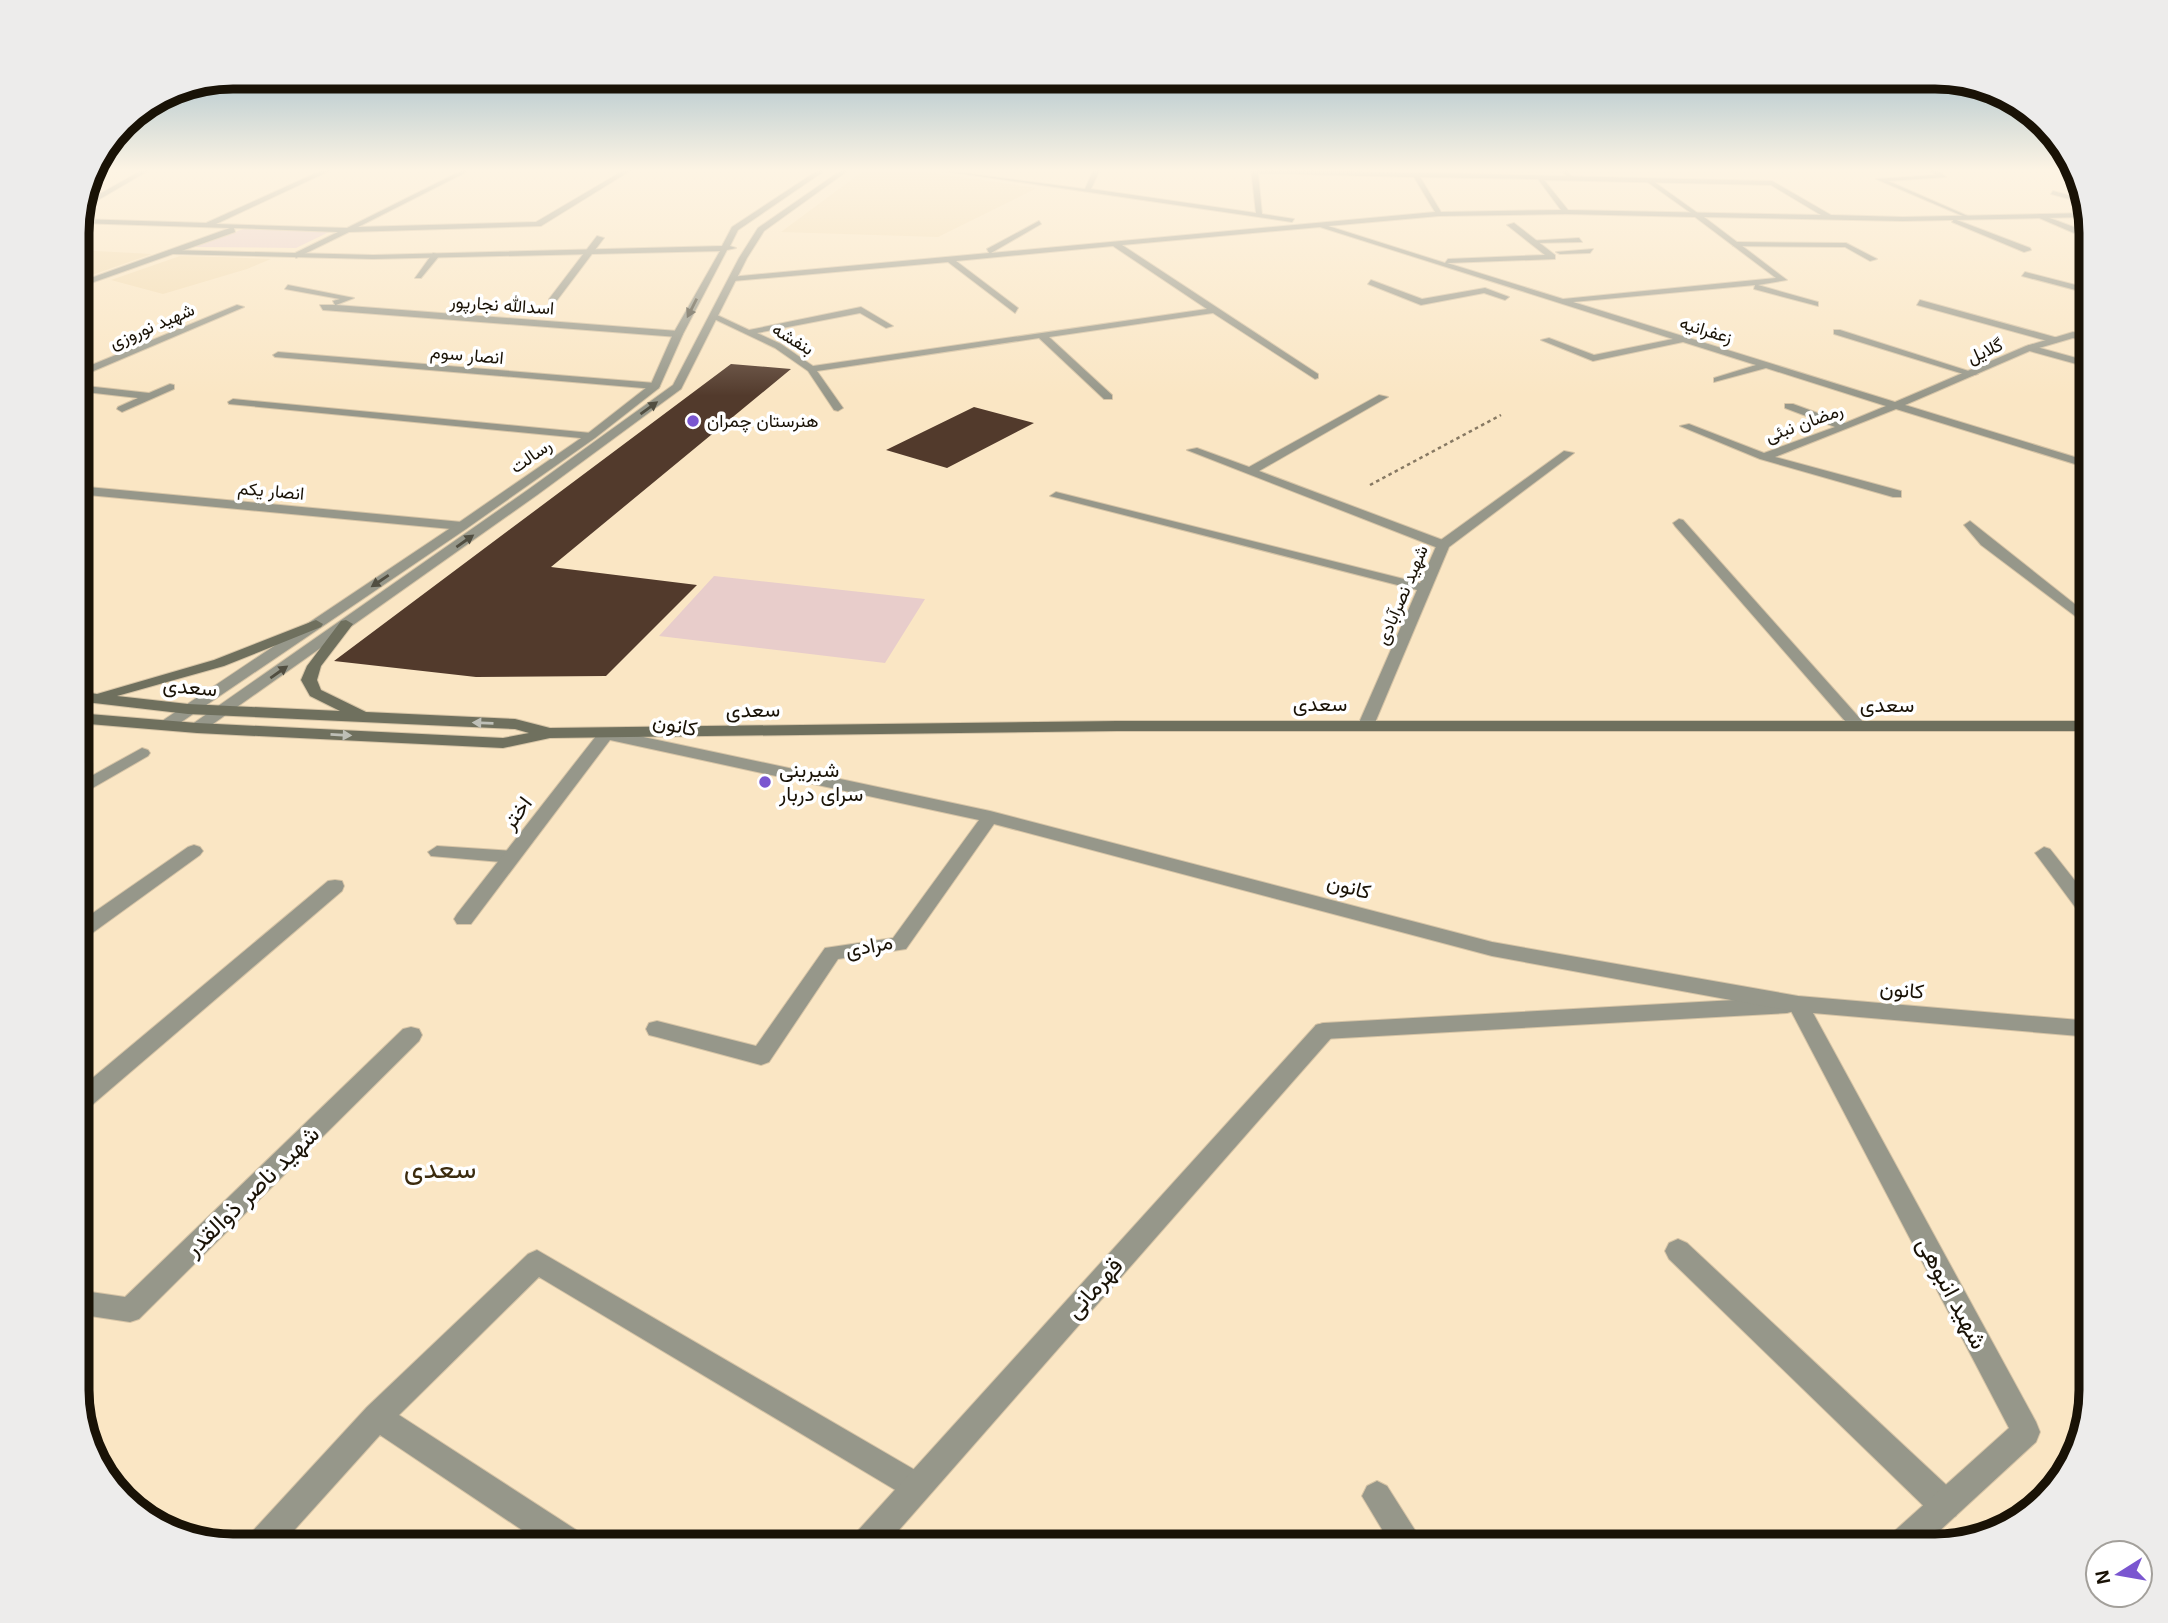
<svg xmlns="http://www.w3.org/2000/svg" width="2168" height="1623" viewBox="0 0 2168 1623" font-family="Arial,Vazirmatn,sans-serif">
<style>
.built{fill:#f3dcb3}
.green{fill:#e8cdcb}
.building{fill:#523a2c}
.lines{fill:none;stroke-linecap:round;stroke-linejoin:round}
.service-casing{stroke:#d6c4a6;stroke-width:2}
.minor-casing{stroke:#d6c4a6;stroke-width:2}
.tertiary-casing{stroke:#d6c4a6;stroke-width:2}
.secondary-casing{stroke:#d6c4a6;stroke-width:2}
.path{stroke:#877963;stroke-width:2.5;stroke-dasharray:3.5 3.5;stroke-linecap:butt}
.service{fill:#96978a;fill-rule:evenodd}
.minor{fill:#96978a;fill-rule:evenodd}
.tertiary{fill:#96978a;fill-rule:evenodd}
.secondary{fill:#6f705e;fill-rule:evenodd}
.oneway{fill:#514e41}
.oneway2{fill:#bebfb7}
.poi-dot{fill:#7a56d0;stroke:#fff;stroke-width:2.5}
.labels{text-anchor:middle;stroke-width:7;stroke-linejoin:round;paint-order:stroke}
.far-street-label{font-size:18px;fill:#191206;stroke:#fff}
.far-poi-label{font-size:18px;fill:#191206;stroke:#fff;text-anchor:start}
.street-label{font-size:21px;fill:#191206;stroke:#fff}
.poi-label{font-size:21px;fill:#191206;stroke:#fff;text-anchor:start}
.near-street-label{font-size:24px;fill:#191206;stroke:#fff}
.near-neighbourhood-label{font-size:28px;fill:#3b2b0e;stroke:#fff}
.rim{fill:none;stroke:#191206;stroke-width:9}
</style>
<rect width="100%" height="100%" fill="#fae6c4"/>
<path class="built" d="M866,169h39l132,19 -99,49 -157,-5z
M77,250l75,4 -60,21 -15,-6z
M180,256l42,1 49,2 -24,10 -84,25 -52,-14z"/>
<path class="green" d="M246,228l83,4 -33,16 -102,-1z
M714,576l211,23 -40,64 -226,-27z"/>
<path class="building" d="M731,364l60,5 -240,198 146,18 -91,91 -130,1 -142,-16z
M974,407l60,16 -87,45 -61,-18z"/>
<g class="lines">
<defs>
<path id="service" d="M1560,169h6l7,10h-4z
M1928,169h7l11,8 -58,4 82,36v2l-94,-40 60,-4z
M1646,179h4l49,35 -5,1 -48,-34z
M2053,191l30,8 1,4 -33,-9z
M2039,214l48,18 1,2 -7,2 -44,-19z
M1954,219l76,29 1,2 -7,2 -72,-30z
M1579,238l3,4 -50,1 -4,-2z
M1736,242l110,1 31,16 -7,2 -25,-14 -112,-1z
M1593,249l-3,4 -30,1 -4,-2z
M1920,300l138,38 2,2 -5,3 -138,-38z
M1834,330h6l138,44 -8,2 -136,-42z
M2029,345l62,17v6l-65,-18 -2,-2z
M170,384l4,1v4l-52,23 -5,-3 1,-2 20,-9 -61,-7v-6l72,8z
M1379,395l9,2 -129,74 189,71v6h-10l-251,-98 10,-2 52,19z
M233,399l358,34 5,3 -5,3 -362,-35 -1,-2z
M1679,519l4,1 181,203 2,3 -2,3h-12l-177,-203 -2,-3z
M1970,521l121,96v11l-110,-83 -17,-20z
M142,748l6,2 2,3 -2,3 -71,41v-13z
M194,845l6,2 3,4 -3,4 -116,84 -7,2v-17l111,-77z
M437,846l75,5 9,6 -9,6 -81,-7 -3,-4z
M335,880l7,1 2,5 -2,5 -257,220 -8,2v-22l251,-210z
M1787,997l7,2 3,6 -3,6 -7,2 -463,26 -8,-2 -3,-6 3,-6 8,-2z
M1678,1239l9,4 269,251 4,11 -4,11 -11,4 -11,-4 -265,-257 -4,-8 4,-8z
M537,1250l390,227 5,10 -5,10 -10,5 -10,-5 -368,-220 -140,138 185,120 4,11h-42l-166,-111 -100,111h-35l4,-11 118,-128 161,-153z
M1377,1481l10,5 38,60h-33l-30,-50 5,-10z"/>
<path id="minor" d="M325,169h8l-117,55 131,4 118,-59h7l-114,58 178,-5 90,-53h7l-92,57 -192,6 -53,26 -3,-4 45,-22 -104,-4 1,4 -158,56v-5l153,-55 -152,-5v-4l128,4z
M932,169l153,20 9,-20h6l-9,20 165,24 -5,-44 521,12 59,34 72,2 183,-4 1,4 -184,4 -199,-4 83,63 -29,5 60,17v4l-64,-17 1,-4 -182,17 322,100 131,-56 47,-14 18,4v6l-18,-4 -41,12 -127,55 186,57v7l-195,-60 -121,48 126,34v6h-8l-133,-38 -80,-33 9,-2 75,29 71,-26 -50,-19v-4h8l52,19 41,-17 -120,-38 -52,14v-4l42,-13 -73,-23 -90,19 -52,-21 8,-2 45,17 79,-16 -353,-112 -198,18 196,129v4l-3,1 -102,-66 -164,24 63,58v4h-8l-65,-61 -222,33 26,37 -5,3 -4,-1 -26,-39 -33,-23 -65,-31 7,-2 32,15 112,-23 32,19 -7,2 -26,-15 -103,20 24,11 32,22 394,-57 -94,-63 -157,15 62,47 -3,5 -67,-51 -215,19 -3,-4 259,-24 -2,-4 52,-28 2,3 -50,29 444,-41 -21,-35 -156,-4 4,41 32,5 -2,3zM1420,177l118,2 23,31 -120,2zM1544,180l227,5 50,30 -253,-5zM1566,214l129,3 81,61 -213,21 -116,-36 108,-4v-4l-41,-32 -7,2 38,30 -97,4 -3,4 -117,-37 111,-10z
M597,236l7,2 -49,65h-6v-4z
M433,253l7,2 -19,23h-6z
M2025,272l66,17v5l-69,-18z
M1371,280l51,19 63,-11 24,9 -4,3 -21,-7 -63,12 -53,-21z
M288,285l66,13 -18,7 342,26 5,3 -5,3 -355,-27 -3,-5h15l-2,-4 7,-2 -55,-10z
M237,305l7,2 -167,71v-7z
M278,352l377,31 5,3 -5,3 -380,-32 -2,-2z
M1564,451l10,2 -125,94 -75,178 -8,5 -8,-5 59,-135 -367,-94 6,-4 364,91 18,-41z
M77,486l385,36 6,4 -6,4 -385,-36z
M606,729l384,82 502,131 306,54 293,25v16l-278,-24 223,409 4,10 -4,10 -113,104h-37l4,-11 119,-107 -218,-417 -299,-55 -498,-132 -88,125 -68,10 -69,103 -8,3 -104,-28 -8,-2 -3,-6 3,-6 8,-2 99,25 69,-98 68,-10 86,-118 -369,-80 -139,184h-14l-3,-5 3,-5 143,-183z
M2044,847l6,2 41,52v20l-7,-2 -46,-62 -3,-4z
M1324,1023l8,2 3,6 -3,6 -447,509h-35l4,-11 462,-510z
M411,1027l8,2 3,6 -3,6 -280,278 -9,3 -53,-8v-24l48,7 278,-268z"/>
<path id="tertiary" d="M144,169h7l-70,41 1,-6z
M820,169h7l-89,61 -8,16 6,2 -9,2 -44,84 -24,54 -64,50 -129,91 -295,200h-12l-2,-3 2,-3 299,-200 129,-89 64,-50 22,-50 47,-83 -347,8 -201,-5 -3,-4 204,5 349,-9 10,-19z
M843,169h7l-86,62 -17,27 -66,131 -144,106 -334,236h-12l-2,-3 2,-3 338,-236 144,-104 66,-127 19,-30z"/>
<path id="secondary" d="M316,620l7,4 -2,3 -97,39 -107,30 71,8 152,7 -30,-15 -9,-16 6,-14 34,-45 5,-1 7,4 -32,42 -4,14 4,10 45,22 149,7 35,9 567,-7h974v10h-974l-567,7 -47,10 -306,-15 -120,-10v-10l120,10 306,15 26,-5 -14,-4 -327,-15 -111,-13v-10l20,3 117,-34z"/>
</defs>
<use href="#service" class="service-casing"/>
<use href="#minor" class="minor-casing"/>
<use href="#tertiary" class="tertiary-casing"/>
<use href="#secondary" class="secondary-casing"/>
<path class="path" d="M1370,485l131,-70"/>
<use href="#service" class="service"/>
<use href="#minor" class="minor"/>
<use href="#tertiary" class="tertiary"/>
<use href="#secondary" class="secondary"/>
</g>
<defs><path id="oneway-solid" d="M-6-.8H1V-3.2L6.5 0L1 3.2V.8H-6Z" transform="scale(1.75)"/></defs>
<g class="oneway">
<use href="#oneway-solid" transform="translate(692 308) rotate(117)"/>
<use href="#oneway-solid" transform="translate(649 408) rotate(-36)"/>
<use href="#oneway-solid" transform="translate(465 541) rotate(-35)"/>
<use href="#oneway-solid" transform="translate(380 581) rotate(146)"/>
<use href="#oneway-solid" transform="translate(279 672) rotate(-35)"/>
</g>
<g class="oneway2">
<use href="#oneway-solid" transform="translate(483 723) rotate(-178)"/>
<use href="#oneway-solid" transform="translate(341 735) rotate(3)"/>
</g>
<linearGradient id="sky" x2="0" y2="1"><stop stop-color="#81aac0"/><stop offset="0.43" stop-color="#fdf4e4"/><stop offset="1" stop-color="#fdf4e4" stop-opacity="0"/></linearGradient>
<rect width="2168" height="396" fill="url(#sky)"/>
<g class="poi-dot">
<circle cx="693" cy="421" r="7"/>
<circle cx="765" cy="782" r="7"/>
</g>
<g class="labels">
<g class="far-street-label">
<text transform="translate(502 305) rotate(4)" y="6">اسدالله نجارپور</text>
<text transform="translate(152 326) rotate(-23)" y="6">شهید نوروزی</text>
<text transform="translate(1706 330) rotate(17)" y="6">زعفرانیه</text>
<text transform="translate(793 339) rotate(31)" y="6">بنفشه</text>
<text transform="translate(1985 351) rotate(-24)" y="6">گلایل</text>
<text transform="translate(467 355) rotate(5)" y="6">انصار سوم</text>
<text transform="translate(1804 423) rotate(-20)" y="6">رمضان نبئی</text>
<text transform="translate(531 456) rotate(-35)" y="6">رسالت</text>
<text transform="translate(271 491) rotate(5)" y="6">انصار یکم</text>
<text transform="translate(1402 595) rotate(-67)" y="6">شهید نصرآبادی</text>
</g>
<g class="far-poi-label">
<text x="707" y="427">هنرستان چمران</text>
</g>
<g class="street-label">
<text transform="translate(190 687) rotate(5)" y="7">سعدی</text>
<text x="1320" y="711">سعدی</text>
<text x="1887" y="712">سعدی</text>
<text transform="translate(753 710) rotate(-1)" y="7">سعدی</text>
<text transform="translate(675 725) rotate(12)" y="7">کانون</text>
<text transform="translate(517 813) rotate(-53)" y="7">اختر</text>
<text transform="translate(1349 887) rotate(15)" y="7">کانون</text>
<text transform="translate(869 946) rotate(-11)" y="7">مرادی</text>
<text transform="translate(1902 990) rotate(5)" y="7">کانون</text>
</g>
<g class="poi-label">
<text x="779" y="777">شیرینی<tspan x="779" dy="24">سرای دربار</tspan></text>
</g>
<g class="near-street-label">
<text transform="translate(252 1191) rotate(-44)" y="8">شهید ناصر ذوالقدر</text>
<text transform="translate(1094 1288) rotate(-48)" y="8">قهرمانی</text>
<text transform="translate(1952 1293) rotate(62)" y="8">شهید انبوهی</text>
</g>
<g class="near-neighbourhood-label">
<text x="440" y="1178">سعدی</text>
</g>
</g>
<path d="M0 0H2168V1623H0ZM233 89H1935A144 144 0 0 1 2079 233V1390A144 144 0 0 1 1935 1534H233A144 144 0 0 1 89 1390V233A144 144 0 0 1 233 89Z" fill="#edeceb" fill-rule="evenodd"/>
<path class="rim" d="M233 89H1935A144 144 0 0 1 2079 233V1390A144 144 0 0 1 1935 1534H233A144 144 0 0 1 89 1390V233A144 144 0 0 1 233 89Z"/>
<g transform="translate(2119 1574) rotate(259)"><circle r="33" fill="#ffffff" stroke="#a3a09b" stroke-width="2"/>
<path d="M0-5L12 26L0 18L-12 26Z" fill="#7a56d0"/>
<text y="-10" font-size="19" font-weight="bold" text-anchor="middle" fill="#191206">N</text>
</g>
</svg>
